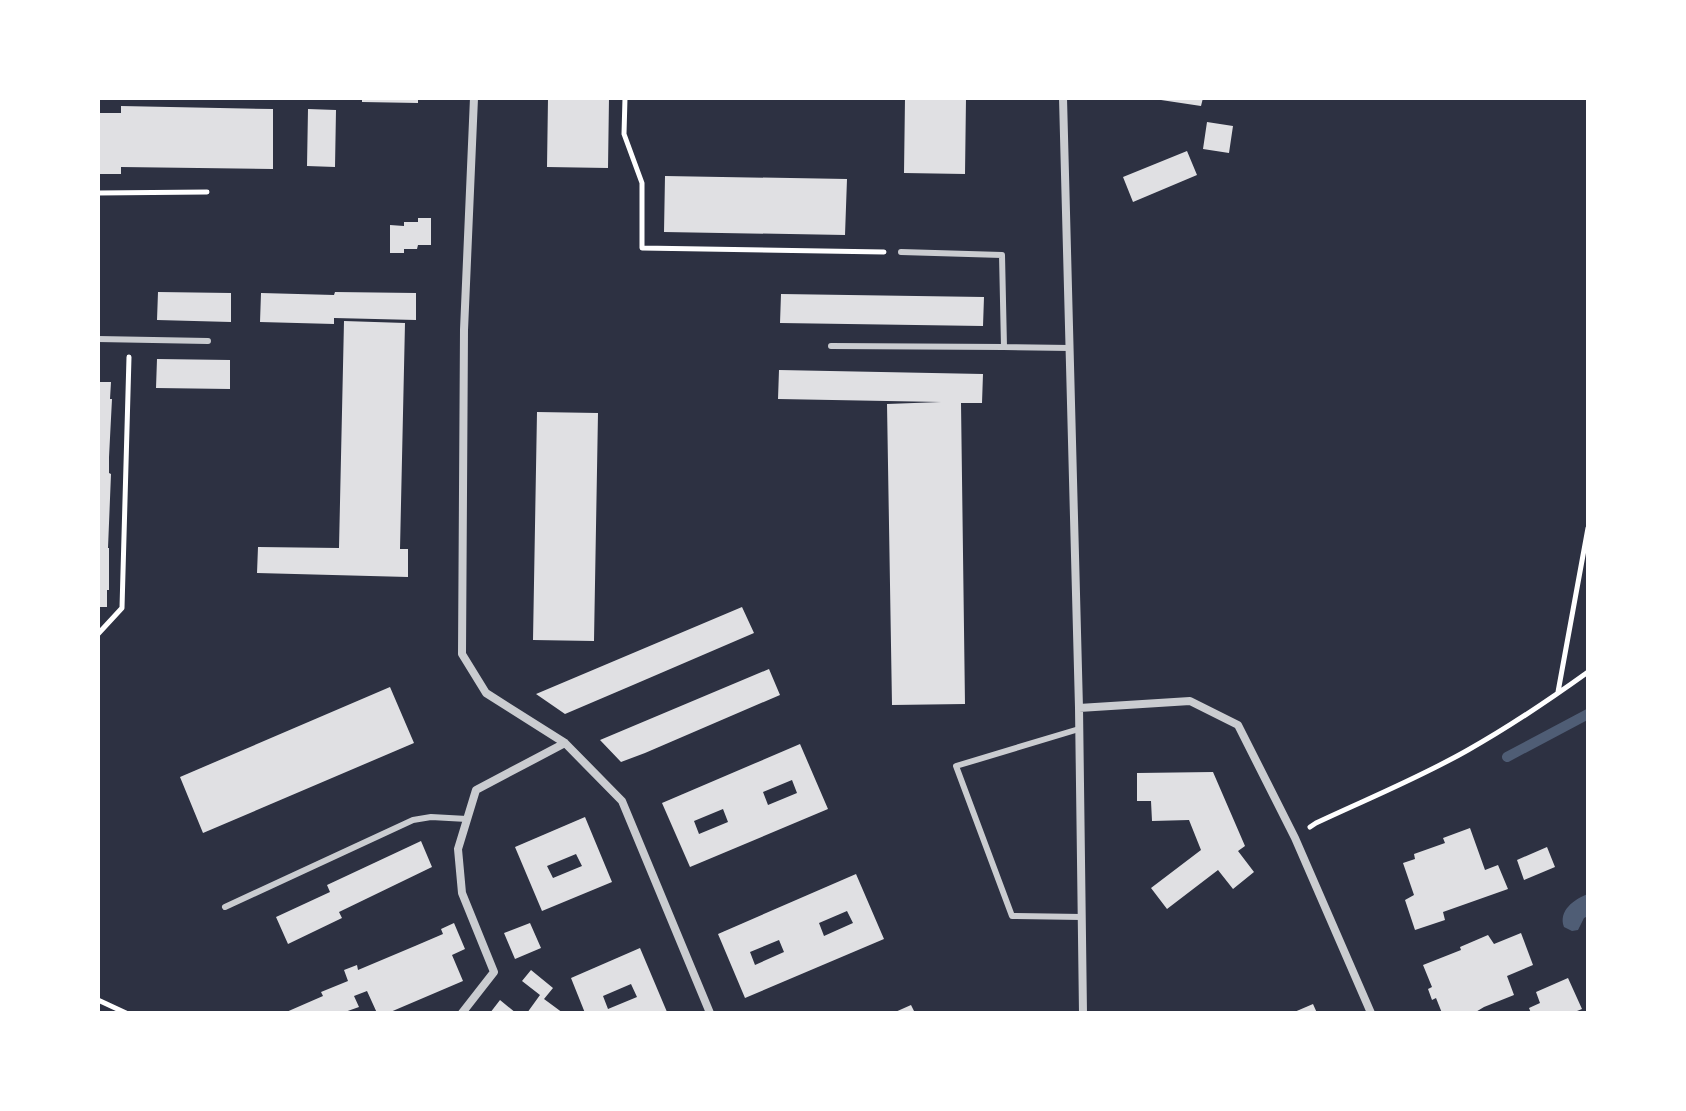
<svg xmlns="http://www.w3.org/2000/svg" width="1686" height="1111" viewBox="0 0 1686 1111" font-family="Barlow,sans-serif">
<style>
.water{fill:#4f5d75}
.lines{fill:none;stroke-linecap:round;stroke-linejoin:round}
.stream{stroke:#4f5d75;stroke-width:10}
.building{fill:#e0e0e3;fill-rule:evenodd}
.path{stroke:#fff;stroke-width:5}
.service{stroke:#caccd0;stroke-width:6}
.minor{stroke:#caccd0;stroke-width:8}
</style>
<rect width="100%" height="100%" fill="#2d3142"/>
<path class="water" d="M1588,894v22l-4,2 -6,12 -6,1 -8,-4c-6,-16 10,-28 24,-33z"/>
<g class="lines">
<path class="stream" d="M1507,757l81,-43"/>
</g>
<path class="building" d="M362,98h56v5l-56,-1z
M548,98h61l-1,70 -61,-1z
M905,98h61l-1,76 -61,-1z
M1161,98h42l-2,8 -40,-6z
M121,106l152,3v60l-152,-2v7h-23v-61h23z
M308,109l28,1 -1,57 -28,-1z
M1207,122l26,4 -4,27 -26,-4z
M1187,151l10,24 -64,27 -10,-25z
M665,176l182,3 -2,56 -181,-3z
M418,218h13v27h-13l-1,4h-13v4h-14v-28l14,1v-4h14z
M158,292l73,1v29l-74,-2z
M335,292l81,1v27l-82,-2v6l-74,-2 1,-29 73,2z
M781,294l203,3 -1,29 -203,-3z
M344,321l61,2 -5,226h8v28l-151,-4 1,-26 81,1z
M157,359l73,1v29l-74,-1z
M779,370l204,4 -1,29h-21l4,301 -73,1 -5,-301 54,-2 -163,-3z
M98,382h13l-1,17h2l-3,58v16l2,1 -3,74h1v42h-2v17h-9z
M537,412l61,1 -4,228 -61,-1z
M742,607l12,26 -121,52 -68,29 -29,-20z
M769,669l11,26 -135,58 -24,9 -21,-22z
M390,687l24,56 -211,90 -23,-56z
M800,744l28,65 -138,58 -28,-64zM792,780l5,13 -29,12 -5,-13zM723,809l5,13 -29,12 -5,-13z
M1213,772l32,74 -7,5 16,21 -21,17 -15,-19 -51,39 -16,-21 50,-38 -12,-30 -37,1 -1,-20h-14v-28z
M585,817l27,65 -70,29 -27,-64zM576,854l6,12 -29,12 -6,-12z
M1470,828l15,42 13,-5 10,24 -65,23 2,8 -30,10 -10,-30 9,-5 -11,-32 12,-4 -1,-5 31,-11 -2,-5z
M421,841l11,26 -93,45 3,6 -54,26 -12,-27 54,-25 -3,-7z
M1547,847l8,20 -31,13 -7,-20z
M856,874l28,65 -139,59 -27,-64zM847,911l6,12 -29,13 -5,-13zM779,940l5,12 -29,13 -5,-13z
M454,923l11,26 -13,6 11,26 -75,32h-11l-10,-22 -13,5 5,11 -17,6h-58l39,-17 -2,-4 27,-11 -4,-11 13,-5 1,5 57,-24 28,-12 -2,-5z
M530,923l11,25 -26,11 -11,-26z
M1521,933l12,32 -26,11 7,19 -30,12 -10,6h-32l-6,-15 -4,2 -4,-11 4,-2 -9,-22 38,-15 -1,-3 28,-12 6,9z
M640,948l27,64 -82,1 -14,-35zM631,984l6,13 -29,12 -5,-13z
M531,970l22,18 -9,11 19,14h-36l13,-18 -18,-14z
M1568,978l14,31 -10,4h-41l-2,-5 11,-5 -4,-11z
M500,1000l16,13h-26z
M1313,1004l4,9h-25z
M911,1005l4,8h-22z"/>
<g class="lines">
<path class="path" d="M625,98l-1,36 18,49v65l242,4
M98,193l109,-1
M98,634l24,-26 7,-251
M1558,692l30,-164
M1310,827l6,-4c51,-24 103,-45 152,-73 41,-23 81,-50 120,-78
M98,1000l28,13"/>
<path class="service" d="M901,252l101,3 2,92 66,1
M98,339l110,2
M831,346l173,1
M1079,729l-123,37 56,150 70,1
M225,907l188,-87 18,-3 36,2"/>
<path class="minor" d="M474,98l-10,232 -2,324 24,39 79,50 57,58 88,212
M1063,98l16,610 4,305
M1079,708l111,-7 48,24 57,113 76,175
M462,1013l32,-41 -32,-79 -4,-44 18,-59 89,-47"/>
</g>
<rect width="1686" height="1111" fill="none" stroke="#ffffff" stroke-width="200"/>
</svg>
